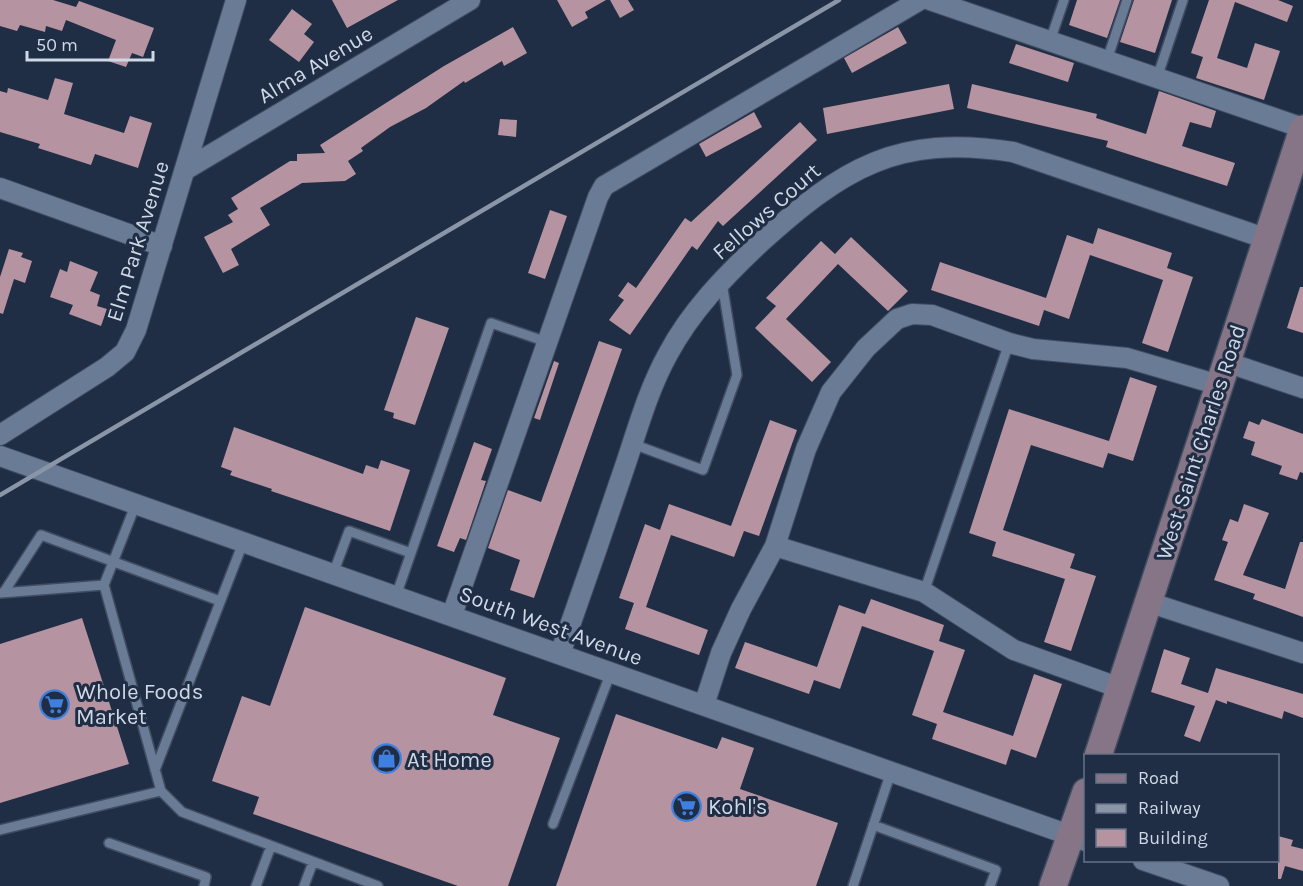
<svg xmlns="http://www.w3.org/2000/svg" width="1303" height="886" viewBox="0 0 1303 886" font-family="Karla,sans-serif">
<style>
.building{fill:#b693a0}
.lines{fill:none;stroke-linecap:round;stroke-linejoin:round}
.lane-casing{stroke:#404c60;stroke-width:12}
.street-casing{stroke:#404c60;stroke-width:22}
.secondary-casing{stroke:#404c60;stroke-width:30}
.lane{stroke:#6a7b96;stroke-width:9}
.street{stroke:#6a7b96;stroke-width:20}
.secondary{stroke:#867487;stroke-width:27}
.rail{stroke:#8a95a8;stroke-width:4.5}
.labels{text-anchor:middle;stroke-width:6;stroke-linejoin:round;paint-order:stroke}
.street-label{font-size:22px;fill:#ced8e7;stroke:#202e45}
.poi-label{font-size:22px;fill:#ced8e7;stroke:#202e45;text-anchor:start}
</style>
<rect width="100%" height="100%" fill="#202e45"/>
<path class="building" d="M0,0h53l23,7 3,-6 75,27 -11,29 -11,-4 -6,14 -18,-6 8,-21 -50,-20 -4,11 -16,-5 -1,6 -25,-7 -3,6 -17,-5z
M332,0h66l-51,28z
M557,0h49l-21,12 3,6 -16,9z
M610,0h18l6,10 -14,8z
M1077,0h43l-13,38 -38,-13z
M1134,0h38l-17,53 -35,-11z
M1209,0h69l15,6 -6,16 -52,-20 -18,56 30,10 8,-25 25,8 -16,49 -68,-22 7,-21 -12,-4z
M292,9l20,15 -8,10 10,8 -15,20 -30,-22z
M513,27l14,26 -23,13 -2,-5 -37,22 -1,-2 -38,27 -36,19 -29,21 2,3 -15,10 8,13 -11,7 -43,2 -42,25 10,17 -39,24 8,16 -16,8 -19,-36 29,-15 -5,-7 10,-6 -7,-11 59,-37h7v-7l28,-1 -5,-8 124,-79z
M898,27l9,16 -55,30 -8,-15z
M1016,44l58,19 -6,19 -59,-19z
M55,78l18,5 -9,31 60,19 6,-17 22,7 -14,45 -43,-14 -4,11 -53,-17 2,-4 -40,-12v-41l7,2 1,-5 40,12z
M949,84l5,25 -127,25 -4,-26z
M972,84l125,30 -1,4 50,16 13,-43 57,20 -5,17 -21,-6 -8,24 53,17 -8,23 -121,-39 2,-6 -141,-33z
M754,112l8,15 -56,30 -7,-13z
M500,119l17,1 -1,17 -18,-2z
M800,122l17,18 -94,86 -5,-5 -21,29 -5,-4 -62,89 -21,-15 15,-20 -6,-4 10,-14 8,6 49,-70 6,4z
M550,210l17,6 -22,63 -17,-6z
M1098,228l74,25 -5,15 26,9 -25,75 -26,-9 21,-63 -73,-25 -21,64 -25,-9 -5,16 -108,-36 9,-28 106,36 21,-63 26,9z
M851,237l57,54 -20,20 -50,-47 -52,55 45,43 -19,20 -57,-54 21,-22 -10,-8 55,-57 14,13z
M9,249l14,4 -2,4 11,4 -7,22 -11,-4 -11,35 -3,-1v-36z
M70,261l28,11 -8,19 10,4 -3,11 10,3 -6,17 -32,-12 4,-9 -23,-8 10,-28 7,3z
M1300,287h3v46l-16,-5z
M416,317l33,11 -34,97 -22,-7 1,-5 -10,-3z
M599,341l23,8 -88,249 -24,-8 10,-30 -32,-12 20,-58 33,12z
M554,361l5,2 -19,57 -6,-2z
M1130,377l27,9 -24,75 -25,-8 -5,15 -72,-23 -28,85 72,24 -5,14 26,8 -25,75 -27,-9 21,-63 -73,-23 4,-14 -27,-9 40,-124 100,32z
M1262,419l41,15v39l-3,-1 -3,8 -18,-6 3,-8 -31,-11 4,-13 -12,-4 6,-17 10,4z
M770,420l27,10 -38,106 -15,-5 -10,26 -63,-22 -25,72 62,23 -9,25 -74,-26 9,-26 -15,-5 26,-74 15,6 9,-26 62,22z
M234,427l129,47 3,-9 12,4 3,-9 29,10 -20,61 -119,-40 1,-2 -42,-14 2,-4 -11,-4z
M474,442l18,7 -11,31 5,1 -20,59 -6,-2 -6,14 -17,-6z
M1244,504l25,9 -26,62 42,14 15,-47h3v75l-50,-18 2,-5 -41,-14 14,-38 -6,-2 8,-21 8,3z
M871,599l73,26 -5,16 26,9 -22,62 70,24 21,-62 28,10 -26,74 -25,-9 -5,16 -74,-26 5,-15 -25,-9 22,-64 -72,-25 -22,63 -26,-9 -5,14 -74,-26 10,-26 72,25 22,-62 26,9z
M305,607l201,71 -13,37 67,23 -52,148h-50l-205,-72 6,-17 -47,-16 30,-85 28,10z
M82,618l47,146 -129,39v-159z
M1164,649l26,9 -9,26 27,9 8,-25 87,26v24l-19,-7 -2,8 -55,-18v3l-11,-4 -16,42 -16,-6 11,-30 -44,-14z
M616,714l101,35 5,-12 32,11 -14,41 98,34 -22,63h-260z
M1278,836l15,4 -2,6 12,3v22l-18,-5 -4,13h-3z"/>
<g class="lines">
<defs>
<path id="lane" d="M1050,41l14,-41
M1107,60l20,-60
M1157,78l26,-78
M633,444l70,26 34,-95 -15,-92
M135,506l-31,79 57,206 21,21 196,74
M333,574l16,-43 62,22
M4,592l37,-57 179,66
M924,592l85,-249
M1,593l103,-8
M396,596l95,-273 56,19
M155,770l88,-227
M553,824l58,-152
M873,825l123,45 -6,16
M0,830l161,-39
M109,843l97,34 -2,9
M256,886l15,-40
M304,886l9,-24
M853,886l38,-114"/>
<path id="street" d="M930,0l373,128
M185,170l285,-170
M0,188l162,58
M1226,362l77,26
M0,435l107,-68 18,-15 11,-22 100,-330
M0,456l1086,385
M775,546l149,46 90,58 106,38
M1148,602l155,51
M452,615l146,-418 6,-11 316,-186
M560,654c22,-62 43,-123 64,-185 13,-38 24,-79 44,-115 23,-43 56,-77 92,-111 83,-75 137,-109 253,-91l254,87
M704,705l17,-52 20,-44 34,-63 31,-97 25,-57 35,-44 31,-29 15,-5 20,1 77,28 24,6 94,9 92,27
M1143,860l76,26"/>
<path id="secondary" d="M1098,756l205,-627
M1053,886l33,-94"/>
</defs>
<use href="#lane" class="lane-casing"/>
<use href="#street" class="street-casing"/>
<use href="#secondary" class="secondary-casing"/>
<use href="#lane" class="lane"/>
<use href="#street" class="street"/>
<use href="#secondary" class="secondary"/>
<path class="rail" d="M0,495l839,-495"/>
</g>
<defs>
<symbol id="supermarket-ring" viewBox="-11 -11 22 22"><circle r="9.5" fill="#202e45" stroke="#3f7fe0" stroke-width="1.5"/><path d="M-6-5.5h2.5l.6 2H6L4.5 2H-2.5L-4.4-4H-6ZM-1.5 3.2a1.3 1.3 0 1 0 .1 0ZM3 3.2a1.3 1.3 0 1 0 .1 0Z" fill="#3f7fe0"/></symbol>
<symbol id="shop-ring" viewBox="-11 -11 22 22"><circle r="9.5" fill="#202e45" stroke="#3f7fe0" stroke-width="1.5"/><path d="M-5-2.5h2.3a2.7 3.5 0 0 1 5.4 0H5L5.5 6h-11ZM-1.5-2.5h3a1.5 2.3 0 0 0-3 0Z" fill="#3f7fe0"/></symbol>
</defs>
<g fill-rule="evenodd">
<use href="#supermarket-ring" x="38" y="688" width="33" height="33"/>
<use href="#shop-ring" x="370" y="742" width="33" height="33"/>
<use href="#supermarket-ring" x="670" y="790" width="33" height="33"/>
</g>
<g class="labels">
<g class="street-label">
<text transform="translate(315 64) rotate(-31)" y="8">Alma Avenue</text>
<text transform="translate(766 211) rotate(-41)" y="8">Fellows Court</text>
<text transform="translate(137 241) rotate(-73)" y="8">Elm Park Avenue</text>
<text transform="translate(1200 442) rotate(-72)" y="8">West Saint Charles Road</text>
<text transform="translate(551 625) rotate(20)" y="8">South West Avenue</text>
</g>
<g class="poi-label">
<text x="76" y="699">Whole Foods<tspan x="76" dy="25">Market</tspan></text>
<text x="407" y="767">At Home</text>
<text x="708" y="814">Kohl's</text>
</g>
</g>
<rect x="1084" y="754" width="195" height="108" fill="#202e45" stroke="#667286" stroke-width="1.5"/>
<rect x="1096" y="774" width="30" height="9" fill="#867487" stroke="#667286" stroke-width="1.5"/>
<text x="1138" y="784" font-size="18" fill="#ced8e7">Road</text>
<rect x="1096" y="804" width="30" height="9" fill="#8a95a8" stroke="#667286" stroke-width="1.5"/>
<text x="1138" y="814" font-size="18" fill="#ced8e7">Railway</text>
<rect x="1096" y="829" width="30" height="18" fill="#b693a0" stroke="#667286" stroke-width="1.5"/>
<text x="1138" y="844" font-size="18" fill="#ced8e7">Building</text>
<path d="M27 51v9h126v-9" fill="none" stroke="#ced8e7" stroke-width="3"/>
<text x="36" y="51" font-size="18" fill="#ced8e7" stroke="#202e45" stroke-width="4.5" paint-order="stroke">50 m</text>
</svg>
